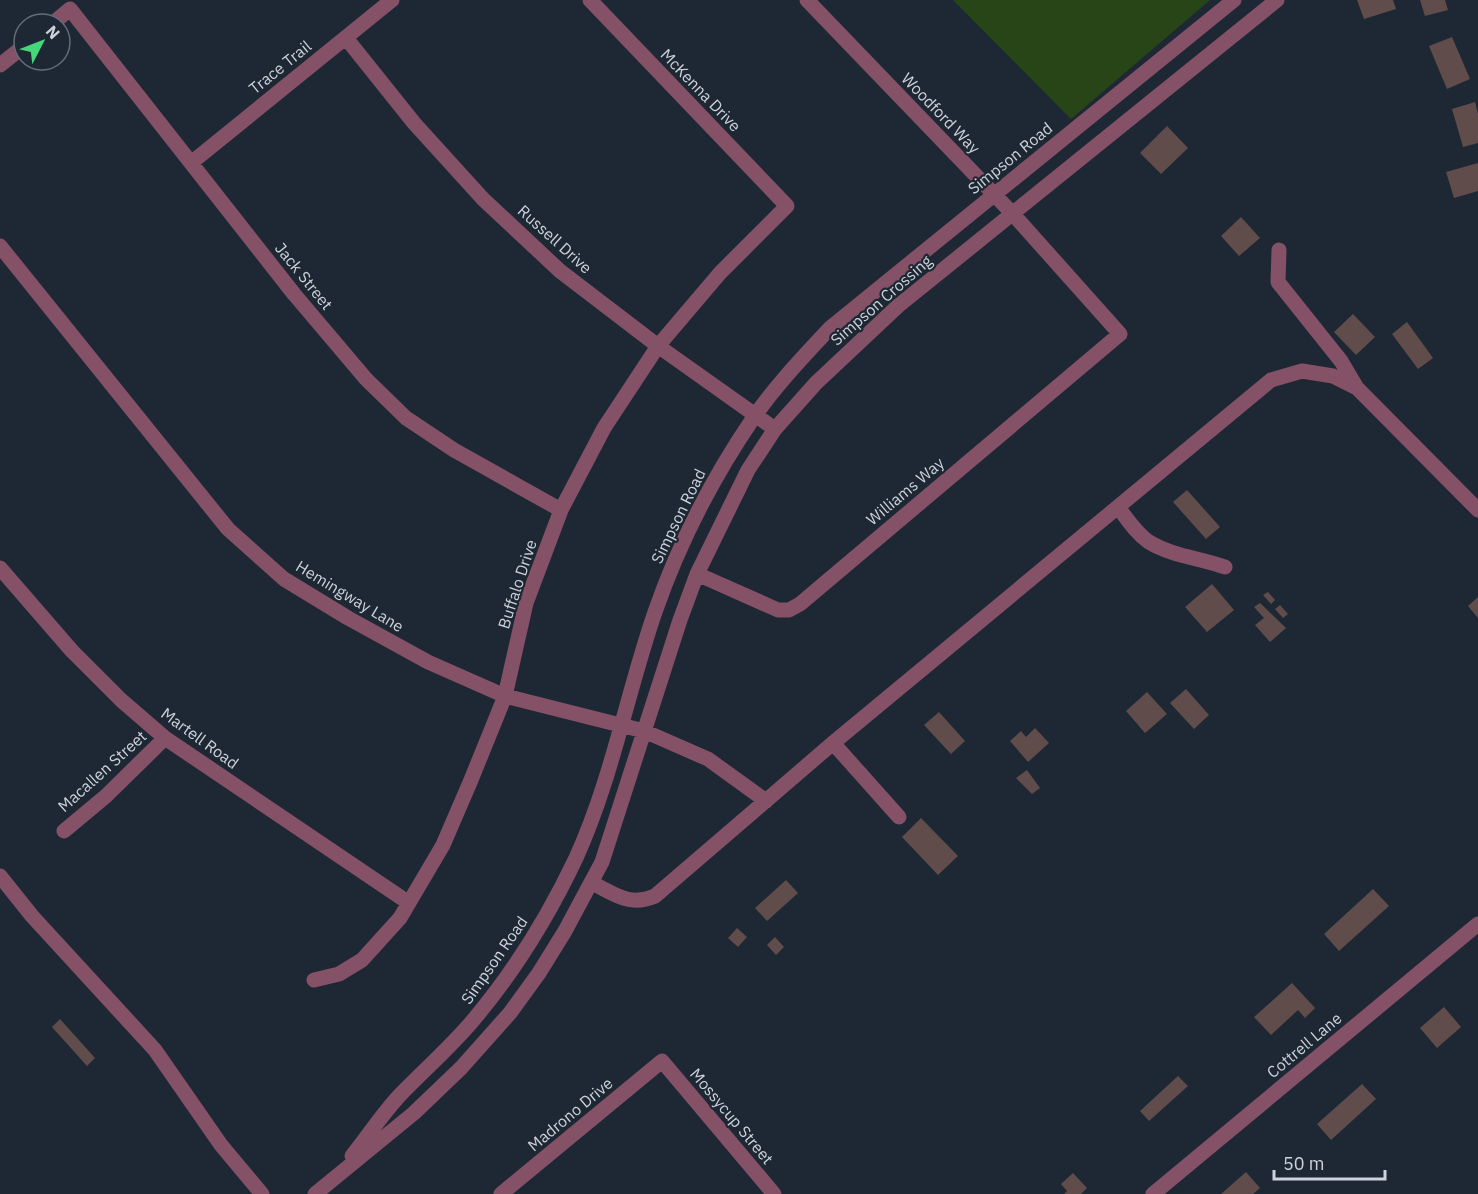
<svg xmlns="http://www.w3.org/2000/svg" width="1478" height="1194" viewBox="0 0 1478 1194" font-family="'IBM Plex Sans',sans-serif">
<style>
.green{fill:#284517}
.building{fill:#604c4a}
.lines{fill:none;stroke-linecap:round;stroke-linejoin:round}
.minor{stroke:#845167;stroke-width:15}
.labels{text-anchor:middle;stroke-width:4.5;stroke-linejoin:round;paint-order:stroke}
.street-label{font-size:16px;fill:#ccd3db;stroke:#1e2834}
</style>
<rect width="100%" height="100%" fill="#1e2834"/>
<path class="green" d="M953,0h257l-139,119z"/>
<path class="building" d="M1357,0h36l3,9 -32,10z
M1420,0h25l3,10 -23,6z
M1452,37l18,42 -23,10 -18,-43z
M1475,102l3,12v29l-15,4 -11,-38z
M1167,126l21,22 -27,26 -21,-21z
M1478,163v28l-24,7 -8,-26z
M1241,217l19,21 -21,18 -18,-20z
M1353,314l22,23 -19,18 -22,-23z
M1407,322l26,36 -15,11 -26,-35z
M1187,490l33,37 -14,12 -33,-37z
M1212,584l22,26 -27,22 -22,-25z
M1268,592l7,8 -4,4 -8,-9z
M1478,597v21l-10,-12z
M1260,603l26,25 -16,14 -15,-17 9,-7 -10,-11z
M1280,605l8,9 -5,4 -8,-9z
M1186,689l23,26 -15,14 -24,-26z
M1147,692l20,22 -22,19 -19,-22z
M939,712l26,29 -14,13 -27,-29z
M1035,728l14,15 -21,19 -18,-21 11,-10 5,6z
M1027,770l13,18 -8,6 -16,-16z
M921,818l37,38 -20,19 -36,-38z
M786,880l12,13 -31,28 -12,-13z
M1373,889l16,17 -50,45 -15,-17z
M737,928l10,9 -9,10 -10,-9z
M775,937l9,10 -8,8 -9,-10z
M1292,983l23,25 -10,10 -7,-8 -27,25 -17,-18z
M1444,1007l17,20 -24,21 -17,-20z
M60,1019l35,39 -8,8 -35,-39z
M1178,1076l10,10 -39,35 -9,-10z
M1362,1084l14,15 -45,41 -14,-16z
M1246,1172l14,16 -7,6h-32z
M1073,1173l14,15 -6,6h-17l3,-3 -6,-7z"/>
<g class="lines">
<path class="minor" d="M52,24l18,-15 224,285 72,85 40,39 48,32 107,60
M346,38l68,85 69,76 77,72 98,75 117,83
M0,65l24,-19
M191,163l201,-163
M0,246l228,283 56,50 64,39 80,44 77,34 139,35 64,28 58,42
M1279,250l-1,32 63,79 16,27
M1118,507c9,12 18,26 31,35 23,14 51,16 76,25
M0,568l72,83 49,49 44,38 244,165
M697,574l81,36h11l11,-6 320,-270 -108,-121 -205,-213
M833,743l66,74
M64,831l42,-35 59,-58
M0,876l32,40 123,134 66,95 41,49
M592,883c23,11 37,24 63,13l178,-153 438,-363 31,-9 31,5 24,12 121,122
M314,980l25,-6 23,-14 38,-42 43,-73 28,-65 34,-84 21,-93 35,-93 43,-82 54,-82 62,-73 67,-67 -197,-206
M352,1156c16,-20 31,-43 48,-61 25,-26 52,-49 75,-77 41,-49 74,-103 101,-160 36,-79 51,-165 79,-246 24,-69 58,-135 99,-195 22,-32 50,-61 76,-89l404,-328
M315,1194l99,-81 47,-45 49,-55 29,-40 26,-42 37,-69 78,-242 17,-46 51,-104 27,-41 41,-46 82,-77 379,-306
M501,1194l161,-133 112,133
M1153,1194l325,-270"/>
</g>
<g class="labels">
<g class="street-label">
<text transform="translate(280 67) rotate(-39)" y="6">Trace Trail</text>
<text transform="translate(701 90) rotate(46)" y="6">McKenna Drive</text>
<text transform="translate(941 113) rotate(46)" y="6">Woodford Way</text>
<text transform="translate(1010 158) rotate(-39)" y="6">Simpson Road</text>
<text transform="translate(555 239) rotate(42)" y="6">Russell Drive</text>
<text transform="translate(304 276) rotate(51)" y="6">Jack Street</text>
<text transform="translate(881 300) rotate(-41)" y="6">Simpson Crossing</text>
<text transform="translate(905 491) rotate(-40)" y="6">Williams Way</text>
<text transform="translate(678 516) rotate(-64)" y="6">Simpson Road</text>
<text transform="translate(517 584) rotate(-72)" y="6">Buffalo Drive</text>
<text transform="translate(350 596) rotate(31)" y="6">Hemingway Lane</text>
<text transform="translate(200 738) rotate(36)" y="6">Martell Road</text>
<text transform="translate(102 771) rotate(-42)" y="6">Macallen Street</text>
<text transform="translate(494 960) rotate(-55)" y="6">Simpson Road</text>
<text transform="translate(1304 1045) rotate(-40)" y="6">Cottrell Lane</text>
<text transform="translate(570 1114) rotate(-40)" y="6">Madrono Drive</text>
<text transform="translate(732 1116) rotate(50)" y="6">Mossycup Street</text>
</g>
</g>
<g transform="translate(42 42) rotate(48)"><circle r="28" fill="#1e2834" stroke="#646c77" stroke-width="1.5"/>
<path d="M0-4.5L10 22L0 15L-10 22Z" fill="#45d77a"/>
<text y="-9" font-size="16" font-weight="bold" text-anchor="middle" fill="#ccd3db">N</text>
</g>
<path d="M1274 1170v9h111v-9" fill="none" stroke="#ccd3db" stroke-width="3"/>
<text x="1283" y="1170" font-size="18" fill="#ccd3db" stroke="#1e2834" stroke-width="4.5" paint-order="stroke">50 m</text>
</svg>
